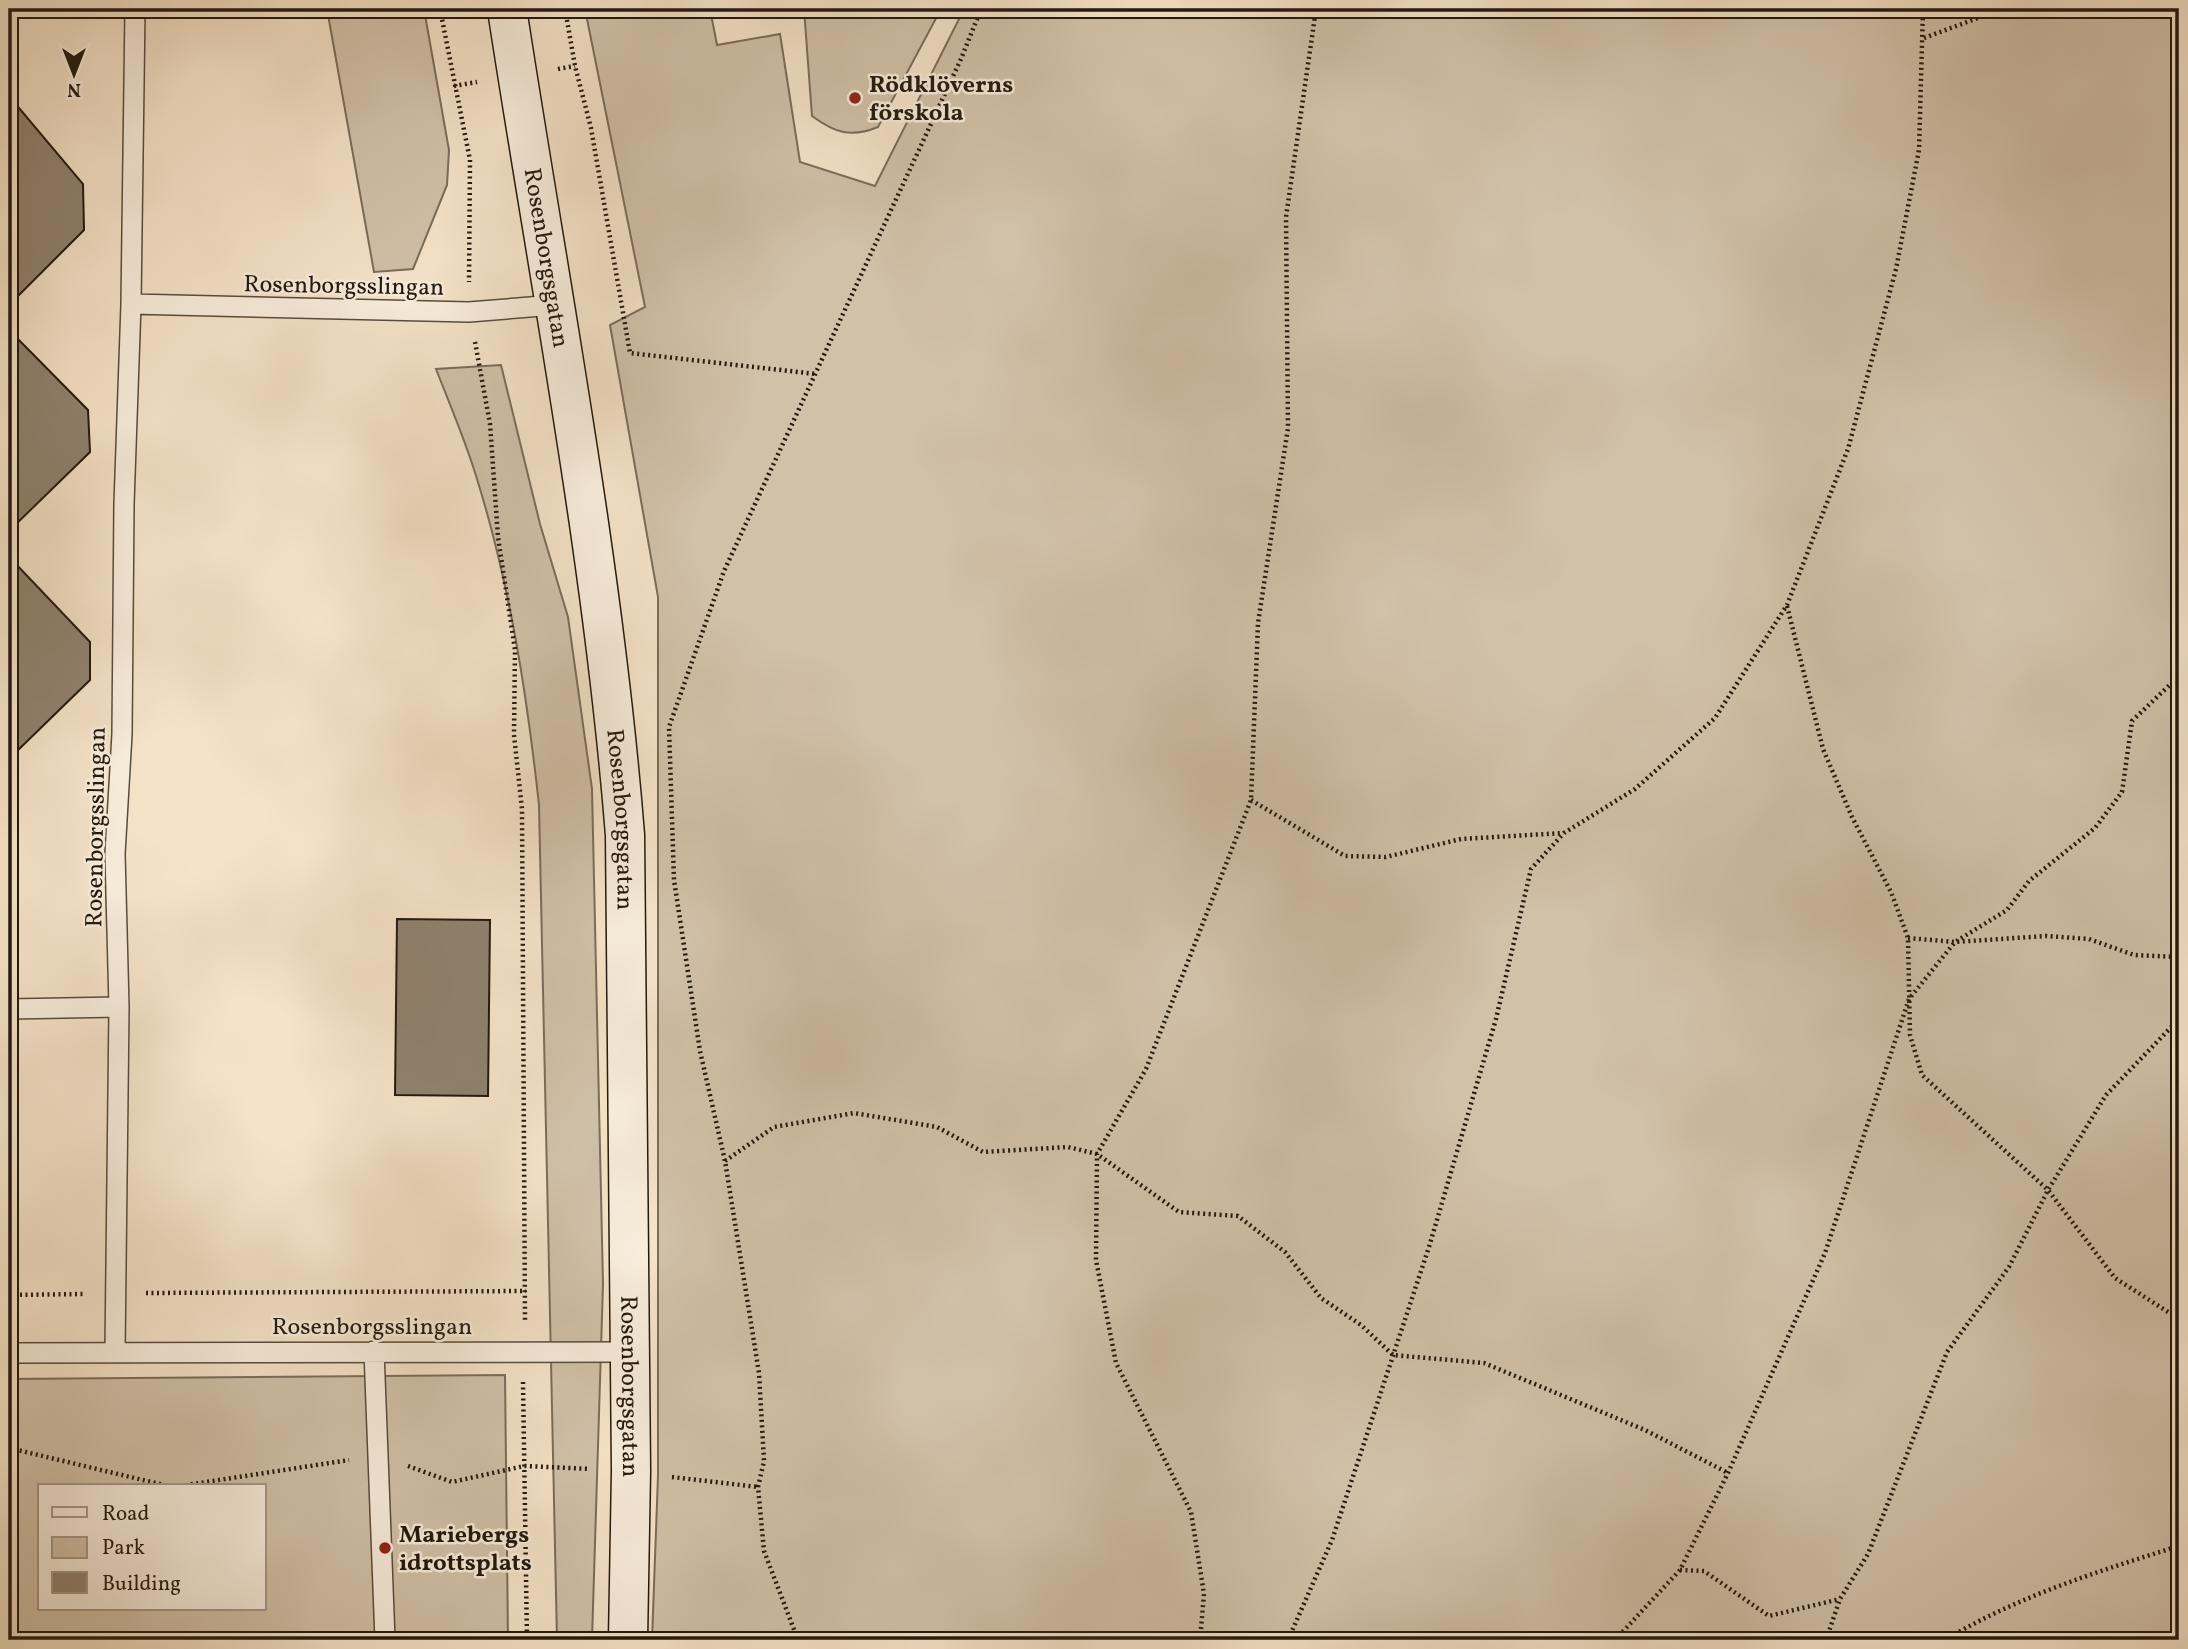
<svg xmlns="http://www.w3.org/2000/svg" width="2188" height="1649" viewBox="0 0 2188 1649" font-family="Vollkorn,serif">
<style>
.green{fill:#d1c1a9;stroke:#7a6d5b;stroke-width:2;fill-rule:evenodd}
.building{fill:#90826f;stroke:#23190d;stroke-width:2}
.lines{fill:none;stroke-linecap:round;stroke-linejoin:round}
.lane-casing{stroke:#584c3c;stroke-width:22}
.secondary-casing{stroke:#23190d;stroke-width:41}
.path{stroke:#23190d;stroke-width:4.5;stroke-dasharray:2 3.5;stroke-linecap:butt}
.lane{stroke:#f8eddc;stroke-width:19}
.secondary{stroke:#f8eddc;stroke-width:38}
.poi-dot{fill:#8f2418;stroke:#f8eddc;stroke-width:2.5}
.labels{text-anchor:middle;stroke-width:5;stroke-linejoin:round;paint-order:stroke}
.poi-label{font-size:24px;font-weight:bold;fill:#23190d;stroke:#f8eddc;text-anchor:start}
.street-label{font-size:24px;fill:#23190d;stroke:#f8eddc}
</style>
<rect width="100%" height="100%" fill="#f5e3c9"/>
<filter id="stains"><feTurbulence type="fractalNoise" baseFrequency=".00286" numOctaves="4"/><feColorMatrix values="0 0 0 0 .2 0 0 0 0 .09 0 0 0 0 .02 0 0 0 .5 -.17"/></filter>
<radialGradient id="worn" r=".72"><stop offset=".6" stop-color="#630" stop-opacity="0"/><stop offset="1" stop-color="#630" stop-opacity=".3"/></radialGradient>
<path class="green" d="M327,9h97l25,141 -2,35 -34,84 -39,3z
M585,9h125l7,36 63,-11 20,128 75,24 89,-177h1215v1631h-1527l6,-164v-879l-48,-272 35,-18z
M804,9h137l-63,118c-27,11 -43,6 -66,-11z
M501,365l39,159 28,93 24,172 11,495 -11,356h-35l-18,-835c-12,-110 -29,-220 -62,-326 -11,-37 -27,-74 -41,-110z
M505,1375l3,265h-499v-261zM40,1486h224v123h-224z"/>
<path class="building" d="M777,9h21v2l-20,3z
M9,102h5l69,82 1,46 -75,75z
M9,330l79,80 2,42 -79,77 2,32 77,81v38l-77,75h-4z
M397,919l93,1 -2,176 -93,-1z"/>
<g class="lines">
<defs>
<path id="lane" d="M131,304l4,-295
M9,1009l110,-2
M374,1351l11,289
M115,1352l4,-345 -4,-153 7,-120 2,-230 7,-200 338,8 86,-7
M9,1353l621,-1"/>
<g id="secondary">
<path id="s1" d="M507,9c42,274 96,549 118,826l6,636 -3,169"/>
</g>
</defs>
<use href="#lane" class="lane-casing"/>
<use href="#secondary" class="secondary-casing"/>
<path class="path" d="M440,9l30,151 -1,122
M565,9l10,57 16,62 39,225 186,21
M1924,38l78,-29
M558,69l17,-3
M454,86l23,-4
M475,342l15,82 8,113 17,113 -1,85 8,74 3,511
M1787,606l36,143 29,68 39,75 17,46 2,97 12,40 126,115 67,88 64,41
M1251,800l94,56 41,1 75,-18 102,-6
M1908,938l47,4 91,-6 43,3 45,16 45,2
M725,1161l49,-34 80,-14 83,14 46,25 85,-5 29,7 82,58 59,4 47,36 36,46 40,27 32,30 91,8 161,67 83,43
M146,1293l380,-2
M9,1295l76,-1
M523,1382l4,258
M9,1448l159,38
M408,1466l44,16 72,-16 66,3
M672,1477l86,10
M180,1486l169,-26
M1680,1570l24,1 65,45 71,-17
M798,1640l-34,-89 -6,-64 6,-26 -5,-88 -34,-212 -25,-110 -26,-171 -5,-153 55,-156 237,-512 20,-50
M1200,1640l4,-46 -13,-82 -75,-149 -20,-103 1,-106 49,-85 105,-269 7,-177 30,-195 -2,-211 30,-208
M1288,1640l44,-100 97,-293 67,-228 35,-150 33,-36 71,-44 80,-71 72,-113 61,-156 48,-180 23,-119 4,-141
M1615,1640l65,-70 48,-97 97,-220 84,-254 46,-57 52,-32 22,-29 66,-53 27,-36 10,-71 47,-45
M1826,1640l14,-41 28,-45 79,-202 62,-85 39,-77 58,-95 73,-76
M1945,1640c73,-44 154,-69 234,-94"/>
<use href="#lane" class="lane"/>
<use href="#secondary" class="secondary"/>
</g>
<g class="poi-dot">
<circle cx="855" cy="98" r="7"/>
<circle cx="385" cy="1548" r="7"/>
</g>
<g class="labels">
<g class="poi-label">
<text x="869" y="92">Rödklöverns<tspan x="869" dy="28">förskola</tspan></text>
<text x="399" y="1542">Mariebergs<tspan x="399" dy="28">idrottsplats</tspan></text>
</g>
<g class="street-label">
<text dy="8" stroke="none"><textPath href="#s1" startOffset="252">Rosenborgsgatan</textPath></text>
<text transform="translate(344 285) rotate(1)" y="8">Rosenborgsslingan</text>
<text dy="8" stroke="none"><textPath href="#s1" startOffset="819">Rosenborgsgatan</textPath></text>
<text transform="translate(95 827) rotate(-89)" y="8">Rosenborgsslingan</text>
<text x="372" y="1334">Rosenborgsslingan</text>
<text dy="8" stroke="none"><textPath href="#s1" startOffset="1386">Rosenborgsgatan</textPath></text>
</g>
</g>
<rect width="2188" height="1649" fill="none" stroke="#f5e3c9" stroke-width="35"/>
<rect x="10" y="10" width="2167" height="1628" fill="none" stroke="#23190d" stroke-width="3.5"/>
<rect x="18" y="18" width="2153" height="1614" fill="none" stroke="#23190d" stroke-width="2"/>
<rect x="38" y="1484" width="228" height="126" fill="#f8eddc" stroke="#a39889" stroke-width="2"/>
<rect x="52" y="1507" width="35" height="10" fill="#f8eddc" stroke="#a39889" stroke-width="2"/>
<text x="102" y="1520" font-size="21" fill="#23190d">Road</text>
<rect x="52" y="1537" width="35" height="21" fill="#d1c1a9" stroke="#a39889" stroke-width="2"/>
<text x="102" y="1554" font-size="21" fill="#23190d">Park</text>
<rect x="52" y="1572" width="35" height="21" fill="#90826f" stroke="#a39889" stroke-width="2"/>
<text x="102" y="1590" font-size="21" fill="#23190d">Building</text>
<g transform="translate(74 74) rotate(180)" stroke="#f8eddc" stroke-width="5" paint-order="stroke">
<path d="M0-5L12 26L0 18L-12 26Z" fill="#23190d"/>
<text y="-10" font-size="19" font-weight="bold" text-anchor="middle" fill="#23190d">N</text>
</g>
<rect width="100%" height="100%" filter="url(#stains)"/>
<rect width="100%" height="100%" fill="url(#worn)"/>
</svg>
